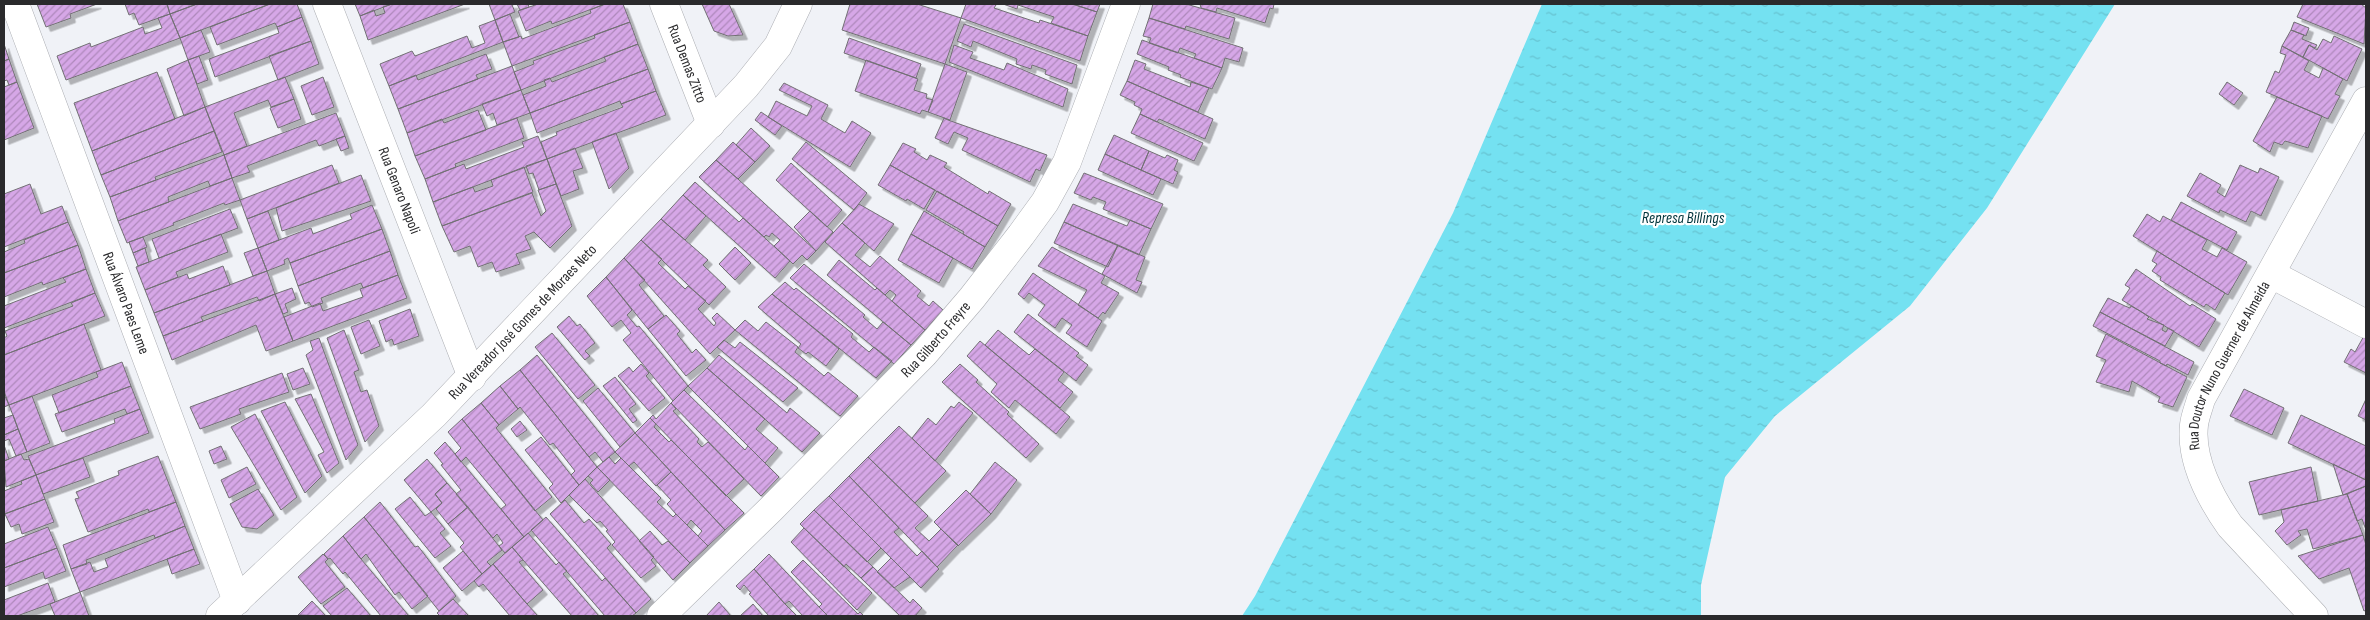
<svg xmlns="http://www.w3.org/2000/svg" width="2370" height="620" viewBox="0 0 2370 620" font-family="'Sofia Sans Condensed',sans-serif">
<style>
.water{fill:url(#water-ripples)}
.building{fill:url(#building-hatch);stroke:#727074;filter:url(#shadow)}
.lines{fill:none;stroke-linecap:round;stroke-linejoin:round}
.minor-casing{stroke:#acaeb3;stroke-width:29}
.minor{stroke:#fff;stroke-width:28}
.labels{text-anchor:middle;stroke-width:4.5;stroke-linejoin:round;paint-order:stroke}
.street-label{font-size:15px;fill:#2a2a2c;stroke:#fff}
.water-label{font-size:16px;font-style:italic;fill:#00343b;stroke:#fff}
</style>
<defs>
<pattern id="water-ripples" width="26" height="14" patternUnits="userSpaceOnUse" patternTransform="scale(1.25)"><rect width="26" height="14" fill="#74e1f1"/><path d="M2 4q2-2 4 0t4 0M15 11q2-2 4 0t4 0" fill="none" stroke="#65c1cf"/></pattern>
<pattern id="building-hatch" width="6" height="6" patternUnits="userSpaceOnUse" patternTransform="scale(1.25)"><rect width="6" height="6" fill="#d6a7e7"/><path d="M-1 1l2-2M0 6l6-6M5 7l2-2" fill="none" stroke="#ae88bb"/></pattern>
<filter id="shadow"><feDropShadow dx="4.5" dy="4.5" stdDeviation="0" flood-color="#0004"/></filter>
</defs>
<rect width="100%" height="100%" fill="#f0f2f7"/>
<path class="water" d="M1542,4h573l-128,204 -77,98 -135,110 -50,61 -24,108v31h-459l13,-20 198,-383z"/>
<path class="building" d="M37,4h60l-27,10 1,4 -25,9z
M125,4h42l3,10 -31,11 -5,-12 -5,2z
M167,4h30l-27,10z
M197,4h73l-90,34 -10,-24z
M270,4h27l5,13 -25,10 -2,-4 -58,22 -7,-18z
M355,4h37l-32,12z
M392,4h73l-97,36 -8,-24 14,-6 2,6 9,-3 -2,-6z
M489,4h27l-4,1 3,7 -20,8z
M517,4h11l1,3 -9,3z
M538,4h67l-53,20 -1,-3 -25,10 -8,-20z
M605,4h18l7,18 -118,44 -9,-24 18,-6 1,3 69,-26 -1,-3z
M702,4h27l14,31 -15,1 -14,-5z
M850,4h67l44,14 -16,46 -103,-34z
M966,4h27l3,1 -2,3 45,15 1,-3 48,16 -8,25 -119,-43z
M1003,4h70l24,8 -9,24 -37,-13 3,-6 -36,-12 -1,4z
M1072,4h28l-3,8z
M1153,4h33l49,14 -6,21 -43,-13 -1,3 -36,-11z
M1200,4h74l-1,5 -3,-1 -5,15 -48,-15 -1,4 -15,-4z
M2303,4h58l5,4 -2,36 -67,-27z
M170,14l10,24 -114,42 -9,-24 33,-13 1,4 52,-20 2,7 17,-6 -4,-10z
M510,14l9,23 -16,5 -8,-22z
M302,17l9,24 -96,36 -6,-18 70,-26 -2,-6z
M1149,18l94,30 -4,14 -14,-4 -3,10 -28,-10 2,-4 -16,-6 -2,5 -29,-10 2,-5 -8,-2z
M495,20l8,22 -114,44 -9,-22 32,-13 3,5 52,-20 5,12 13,-5 -6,-17z
M630,22l8,22 -117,46 -7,-18 20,-8 -1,-3 62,-23 -1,-3z
M2294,22l15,6 -3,8 -15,-6z
M964,24l113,41 -5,19 -27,-10 1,-4 -14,-5 -1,4 -15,-5 1,-5 -44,-18 -2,6 -14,-6z
M201,30l9,22 -22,8 -8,-22z
M2291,30l13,5 -2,4 15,6 -2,3 -6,-3 -6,12 -21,-11z
M2334,36l28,13 -15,32 -44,-24 6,-12 8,5 6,-11 8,4z
M849,38l72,26 -5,14 -72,-25z
M1142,40l80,28 -10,21 -32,-12 1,-2 -13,-5 1,-3 -32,-13z
M311,41l8,23 -41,16 -9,-24z
M4,44l5,15 -5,2z
M638,44l10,25 -118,44 -7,-18 23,-9 -2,-6 6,-2 2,4 54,-21 -2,-4z
M954,45l19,7 -3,6 34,12 3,-7 61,26 -5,18 -114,-45z
M2282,46l27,15 -5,9 15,8 4,-10 20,11 -8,15 5,2 -12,23 -62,-27 9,-21 4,2 7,-18 -6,-2z
M486,54l6,15 -16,6 2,4 -80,30 -9,-23 27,-11 2,5z
M199,56l9,24 -11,4 -9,-24z
M9,59l8,23 -8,3 -2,-5 -3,1v-20z
M188,60l17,47 -21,9 -17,-47z
M866,60l52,19 -4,11 13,4 -1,4 7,2 -5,12 -6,-2 -2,4 -65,-23z
M1135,60l11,4 -2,5 46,18 1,-5 18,6 -11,24 -71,-31z
M945,64l22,8 -17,48 -22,-8z
M512,66l9,24 -114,43 -9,-24z
M648,69l8,22 -35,13 -1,-3 -83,32 -7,-20z
M157,72l18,47 -83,32 -18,-48z
M285,77l9,22 -23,8 -3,-7 -34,13 13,33 -23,9 -19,-48z
M323,77l11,30 -22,8 -11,-29z
M1127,81l86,38 -8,20 -46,-20 -2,3 -17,-8 2,-5 -8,-4 1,-3 -15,-7z
M17,82l17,46 -30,12v-53z
M2227,82l16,11 -9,12 -15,-11z
M784,83l44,22 -7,14 24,14 7,-12 19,12 -21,34 -82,-50 8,-16 31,15 5,-10 -33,-16z
M521,90l9,23 -33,12 -4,-12 -6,3 -5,-12z
M656,91l10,24 -119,44 -6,-17 16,-7 -1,-3 67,-25 -2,-3z
M2277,97l45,19 -14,32 -23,-7 -3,4 -8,-3 -4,10 -17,-11z
M294,99l7,20 -23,9 -8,-20z
M205,107l9,24 -113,44 -9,-24z
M478,110l8,20 -71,26 -8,-23 35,-14 2,4z
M761,112l21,14 -7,9 -20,-15z
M336,113l9,23 -26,10 -3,-6 -69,26 3,6 -18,6 -8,-23z
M1140,114l63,29 -9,18 -63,-28z
M517,118l7,20 -69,26 1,3 -31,12 -10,-23z
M944,118l4,2 99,35 -7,16 -4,-2 -6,13 -68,-32 6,-12 -14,-6 -6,12 -13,-6z
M751,128l19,18 -15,16 -19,-17z
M214,131l8,21 -67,25 1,3 -46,17 -9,-22z
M616,133l13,35 -20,21 -17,-47z
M1114,135l35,16 -8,19 -36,-16z
M345,136l4,12 -8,3 -5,-12z
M538,136l9,23 -114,43 -8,-23 39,-15 2,5 58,-22 -2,-5z
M733,142l22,20 -17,17 -22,-19z
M806,142l61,51 -13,17 -62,-51z
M903,143l13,6 -2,3 13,8 3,-5 17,8 -3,4 44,27 1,-3 22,13 -13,22 -108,-61z
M575,148l8,20 -10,3 6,18 -18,7 -14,-37z
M1149,151l16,7 2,-3 11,5 -4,10 4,2 -5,12 -32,-14z
M1105,154l56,25 -8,16 -55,-25z
M224,155l8,23 -22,8 -2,-5 -40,16 1,5 -51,19 -8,-24z
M547,159l9,25 -17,6 -6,-17 -4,1 -3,-8z
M716,160l22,19 78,72 -9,9 -5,-5 -9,9 -19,-18 6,-6 -8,-7 -3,4 -3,-2 -2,2 -65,-60z
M791,163l51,47 -15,17 -51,-47z
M332,165l7,18 -92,36 -7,-19z
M890,165l45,25 -11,19 -17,-10 -1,2 -28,-16z
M2240,165l18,8 2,-5 19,9 -18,39 -10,-5 -5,11 -26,-12 -1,3 -32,-17 13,-23 21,12 -4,7 8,5z
M524,167l9,25 -91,34 -9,-24 40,-15 2,5 18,-6 -2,-6z
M1084,173l79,31 -12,25 -48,-20 3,-7 -13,-5 -2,3 -17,-7z
M361,175l10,26 -89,30 -6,-23z
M232,178l8,22 -15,5 -1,-2 -51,20 1,2 -47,18 -9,-22z
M695,182l44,40 4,-4 47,43 -15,17 -92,-83z
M30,184l11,30 21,-8 6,16 -64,25v-53z
M556,184l16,42 -22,22 -16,-16 -9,4 6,13 -15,5 4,10 -24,8 -4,-10 -14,5 -8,-21 -16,6 -12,-26 90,-33 9,23 5,-5 -8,-21z
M937,191l61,35 -13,21 -22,-13 1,-2 -38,-22z
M683,195l23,21 -21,24 -24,-21z
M2181,202l56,30 -10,18 -56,-30z
M859,204l35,20 -20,27 -32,-28z
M1073,204l54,22 3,-6 21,9 -12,26 -75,-33z
M372,205l10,24 -92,34 -2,-5 -4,2 1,4 -18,7 -9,-23 53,-20 2,6 39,-15 -2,-5z
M230,209l8,19 -79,30 -7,-19z
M268,211l11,29 -21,8 -11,-29z
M810,211l23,21 -17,19 -22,-24z
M924,211l61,36 -13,22 -61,-35z
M2147,214l13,8 3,-6 44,24 -5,9 15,8 5,-9 25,14 -19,33 -95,-59z
M661,219l47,41 -5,5 23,22 -17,18 -68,-65z
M68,222l10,23 -74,28v-21l21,-9 -1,-3z
M1064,222l54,23 -10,22 -54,-24z
M842,223l23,20 -10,12 15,12 10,-11 41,35 -4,5 12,10 4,-5 10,9 -18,20 -33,-29 4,-6 -6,-5 -5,5 -60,-53z
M382,229l8,22 -92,35 -8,-23z
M221,234l7,18 -52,20 2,5 -33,13 -9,-23z
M911,234l42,24 -14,25 -41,-23z
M143,237l4,10 -14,6 -4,-11z
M641,240l21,19 -4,4 27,26 3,-3 18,15 -8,8 16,17 2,-3 -4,-5 5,-5 18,17 -25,24 -86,-96z
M78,245l8,24 -43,16 -1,-3 -38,15v3v-27z
M1118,245l27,12 -9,23 6,2 -5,11 -35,-19z
M735,247l16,16 -16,17 -16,-16z
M1052,247l53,29 -4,7 18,10 -14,21 -2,-2 -5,6 -20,-13 9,-15 -49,-24z
M145,248l4,14 -11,4 -5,-13z
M258,248l9,23 -14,5 -9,-23z
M390,251l8,24 -35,13 -2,-5 -40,15 2,5 -11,4 -3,-5 -4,2 -7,-18z
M2157,251l68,42 -10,17 -9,-6 -2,3 -44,-27 1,-3 -9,-6 5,-7 -5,-3z
M624,258l21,22 -6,5 25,31 -16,13 -42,-52z
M839,260l36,30 2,-2 48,42 -14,15 -84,-70z
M804,264l61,51 -2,2 14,12 6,-7 28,23 -17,19 -104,-86z
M223,266l7,19 -76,28 -9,-23 42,-16 2,5z
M86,269l9,24 -91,35v-22l62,-24 -3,-4z
M2136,269l54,37 2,-2 24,15 -17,28 -77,-47 8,-12 -5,-3z
M267,271l8,23 -16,7 -2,-4 -56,20 2,4 -40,15 -9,-23z
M1033,273l69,48 -15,26 -21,-14 6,-8 -10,-7 -7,10 -17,-13 7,-10 -16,-12 -5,6 -6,-5z
M398,275l9,23 -114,43 -9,-24 36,-14 3,8 40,-14 -3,-8z
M606,277l26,33 -5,5 10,12 2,-1 49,60 -15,15 -50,-61 8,-7 -10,-13 -9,7 -25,-31z
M785,282l9,8 2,-2 57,46 -2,3 18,15 5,-5 18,14 -16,17 -104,-84z
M292,288l4,11 -11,5 3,8 -5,2 -8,-20z
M95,293l10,23 -101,39v-17l3,-2 -2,-5 68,-25 -2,-3z
M275,294l18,47 -27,10 -10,-26 -84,35 -9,-24z
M772,294l67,55 -13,17 -18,-14 -2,2 -8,-6 3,-4 -43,-37z
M2108,298l17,8 5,2 1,-2 9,5 9,6 -2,2 17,6 -2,5 4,2 2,-4 6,3 -9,15 -65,-34z
M410,309l9,27 -25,9 -2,-6 -6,3 -7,-21z
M2100,312l94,50 -6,13 -21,-11 -1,2 -6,-3v-2l-67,-35z
M1028,314l51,39 -3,3 12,9 -12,16 -62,-49z
M666,315l14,16 -3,3 15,19 4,-4 10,11 -20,16 -38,-47z
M569,316l8,10 3,-2 15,19 -10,8 5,5 -5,4 -28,-33z
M369,320l11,26 -19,8 -10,-27z
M745,320l13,11 8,-9 32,25 -3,5 29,24 4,-4 30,24 -18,20 -105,-86z
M84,324l17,46 -92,35 -5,-14v-36z
M344,330l15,40 -5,2 7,20 6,-2 12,36 -14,16 -38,-104z
M998,330l31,25 6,-6 29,23 -6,8 15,12 -13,16 -75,-63z
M552,333l43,52 -17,14 -43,-52z
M2106,334l81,43 -14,30 -15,-5 2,-5 -28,-16 -3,11 -33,-10 10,-22 -10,-4z
M2365,334l1,1v38l-22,-11 7,-13 4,3z
M319,338l39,107 -12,15 -40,-105 7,-5 -3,-9z
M724,340l11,8 5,-6 58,46 -15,14 -66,-55z
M980,341l90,76 -14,17 -41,-34 -6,8 -18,-16 6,-8 -30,-28z
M537,355l78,97 -12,10 -8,-10 -6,5 -69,-87z
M719,355l68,58 3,-5 30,25 -18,19 -95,-84z
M122,362l9,24 -72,27 -7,-18 46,-18 -2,-5z
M641,364l8,9 -3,3 19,22 -16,13 -31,-35 11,-9 4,5z
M960,364l18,16 -2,2 33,30 -2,2 32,30 -13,14 -84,-76z
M303,368l7,16 -17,6 -6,-16z
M707,368l58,51 -9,10 22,19 -13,15 -77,-77z
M520,370l77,97 -18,18 -8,-10 4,-4 -22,-28 -3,2 -30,-38 -2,2 -18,-23z
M282,373l7,19 -50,17 2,5 -41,15 -10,-22z
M615,377l21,27 -7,5 8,11 -4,3 -30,-37z
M131,386l9,23 -13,5 -2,-5 -63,23 -7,-18z
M500,386l18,23 -19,16 -18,-22z
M598,388l37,45 -15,14 -37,-46z
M2244,389l40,19 -12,27 -42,-19z
M684,390l61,60 3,-4 31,31 -18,19 -90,-93z
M4,394l5,11 -5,2z
M311,394l28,69 -12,10 -9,-18 6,-3 -29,-53z
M32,396l18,47 -23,9 -18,-47z
M2366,399v21l-8,-4z
M285,402l37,74 -17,17 -44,-82z
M959,402l14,11 -38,48 -23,-23 16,-20 8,7 15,-19 3,2z
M481,403l18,22 -3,3 56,69 -17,14 -73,-92z
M671,403l5,6 -3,2 26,28 -2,3 5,5 6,-5 36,37 -18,17 -76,-78 3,-3 3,4z
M140,409l9,24 -113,42 -8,-19 87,-33 -1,-4z
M255,414l42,83 -16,13 -50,-83z
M13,415l5,14 -14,6v-17z
M2301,415l65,31v34l-78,-37z
M650,418l6,6 -2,3 15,15 2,-2 73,73 -19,17 -90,-97z
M462,419l81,101 -19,17 -23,-28 5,-4 -40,-48 -5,5 -6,-8 6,-6 -13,-16z
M520,421l7,9 -10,7 -6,-8z
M899,426l47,45 -31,32 -47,-46z
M18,429l9,23 -11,4 -7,-17 -5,2v-6z
M635,433l36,39 -15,14 -22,-24 -5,4 -14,-14z
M541,437l38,48 -18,18 -12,-15 4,-4 -28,-34z
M445,442l79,95 -19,16 -6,-7 4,-3 -6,-9 -4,4 -37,-44 5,-4 -20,-25 2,-1 -9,-11z
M4,445l5,14 -5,2z
M221,446l6,13 -13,5 -5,-13z
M21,454l3,6 5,-1 7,16 -30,12 -2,-26z
M158,456l18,46 -27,10 -1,-3 -60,23 -13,-33 4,-1 -3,-6 43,-17 -1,-4z
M609,457l6,7 6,-6 40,40 -4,4 16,15 3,-3 32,32 -18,17 -93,-96z
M868,457l60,59 -13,12 14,13 12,-12 17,16 -21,22 -88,-91z
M83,458l7,19 -47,17 -7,-19z
M427,459l20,24 -12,11 7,9 -11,9 -27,-32z
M995,462l22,18 -26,34 -21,-20z
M2333,464l33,16v6l-23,9z
M247,467l9,17 -27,14 -8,-18z
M597,467l13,13 -12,12 -8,-9 3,-3 -5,-4z
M2311,467l7,34 -59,14 -10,-33z
M671,472l54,58 -17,16 -10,-10 4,-5 -11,-11 -4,5 -11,-11 -9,-10 4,-4 -14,-15z
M36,475l9,24 -41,15v-23l18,-7 -1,-3z
M849,476l50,52 -5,4 23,24 5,-5 17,18 -18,19 -92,-92z
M585,479l69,78 -3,3 5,6 -15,12 -29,-33 3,-3 -9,-11 2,-1 -8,-9 -3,2 -28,-28z
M447,483l21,24 -20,17 -12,-15 6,-6 -7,-9z
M2366,486v44l-4,-11 -5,2 -10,-27z
M258,489l16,26 -17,14 -15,-2 -12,-23z
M966,490l25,24 -33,32 -24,-24z
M2347,494l16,41 -50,14 -6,-20 -9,2 3,4 -14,10 -12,-14 9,-9 -3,-12z
M829,496l52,52 -14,14 -53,-52z
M410,497l15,19 6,-4 14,17 -5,4 11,13 -16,12 -40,-49z
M45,499l9,23 -32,12 -3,-10 -8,3 -6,-13z
M565,500l19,23 5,-4 22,25 -4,4 44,51 -15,14 -86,-99z
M176,502l9,24 -30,12 -1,-3 -68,25 1,4 -16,5 -8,-24z
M380,502l35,45 3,-1 38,50 -17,15 -75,-94z
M468,507l34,43 -15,12 4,4 -9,8 -22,-27 4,-4 -16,-19z
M814,510l59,57 -12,11 -15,-14 -2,3 -44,-43z
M364,517l64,79 -16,13 -13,-17 -4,3 -29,-41 -5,5 -18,-23z
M546,517l56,64 3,-3 31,35 -4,3h-27l-74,-86z
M185,526l9,23 -114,43 -9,-23 19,-7 4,10 14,-5 -3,-8z
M48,527l9,21 -53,20v-24z
M804,528l68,65 -15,17 -66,-68z
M650,531l12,14 6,-4 22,22 -17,17 -34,-39z
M528,533l28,32 3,-3 8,9 -4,3 36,42h-27l-49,-56 -11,-13z
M2363,535l3,10v65l-2,1 -15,-43 -30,11 -21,-23z
M343,536l18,23 48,57h-28l-36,-44 -2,2 -13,-16 -2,1 -4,-5z
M512,547l11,13 -4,2 24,28 -16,14 -34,-40z
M57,548l9,23 -21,8 -2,-7 -39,15v-19z
M194,549l6,15 -28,10 -5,-15z
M463,551l19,23 -20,17 -19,-23z
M323,554l5,5 -3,3 20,25 -24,17 -23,-27z
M769,554l50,53 9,9h-25l-14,-15 -4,3 -31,-35z
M891,558l19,19 -16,11 -17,-16z
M803,560l55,54 2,-2 4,4h-36l-9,-9 3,-3 -31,-32z
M493,564l34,40 11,12h-28l-27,-32 -4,3 -5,-6z
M873,567l37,36 3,-4 9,9 -7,8h-15l-39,-38z
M754,569l31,35 12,12h-28l-20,-22 2,-1 -7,-8 -4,5 -4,-4z
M48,583l7,19 -38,14h-13v-16z
M347,588l24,28h-39l-9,-10z
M80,592l9,24h-34l-5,-12z
M453,599l16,17h-29l-3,-3z
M312,601l14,15 -28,-1z
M719,602l12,14h-25z
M753,604l10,12h-23z"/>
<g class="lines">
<defs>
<g id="minor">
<path id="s1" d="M15,4l222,597"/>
<path id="s2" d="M327,4l145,373"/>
<path id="s3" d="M664,4l47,120"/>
<path d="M2271,274l95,50"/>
<path id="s4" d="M220,616l214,-201 312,-329 32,-40 20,-42"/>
<path id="s5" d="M661,616l110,-107 153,-155 48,-56 49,-63 24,-33 22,-40 59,-158"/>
<path id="s6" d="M2314,616l-84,-90c-19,-27 -40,-66 -36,-101 1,-9 5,-18 7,-26l165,-298"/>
</g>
</defs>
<use href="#minor" class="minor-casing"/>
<use href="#minor" class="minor"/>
</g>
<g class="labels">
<g class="street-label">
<text dy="5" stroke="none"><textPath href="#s3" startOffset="64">Rua Demas Zitto</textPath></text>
<text dy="5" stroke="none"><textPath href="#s2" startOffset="200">Rua Genaro Napoli</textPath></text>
<text dy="5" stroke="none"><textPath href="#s1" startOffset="319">Rua Álvaro Paes Leme</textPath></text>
<text dy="5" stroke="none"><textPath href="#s4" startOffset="422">Rua Vereador José Gomes de Moraes Neto</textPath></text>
<text dy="5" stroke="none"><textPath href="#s5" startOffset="390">Rua Gilberto Freyre</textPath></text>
<text dy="5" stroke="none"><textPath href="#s6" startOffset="300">Rua Doutor Nuno Guerner de Almeida</textPath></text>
</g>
<g class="water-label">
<text x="1683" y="223">Represa Billings</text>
</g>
</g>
<rect width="2370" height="620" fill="none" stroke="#2a2a2c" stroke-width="10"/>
</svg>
